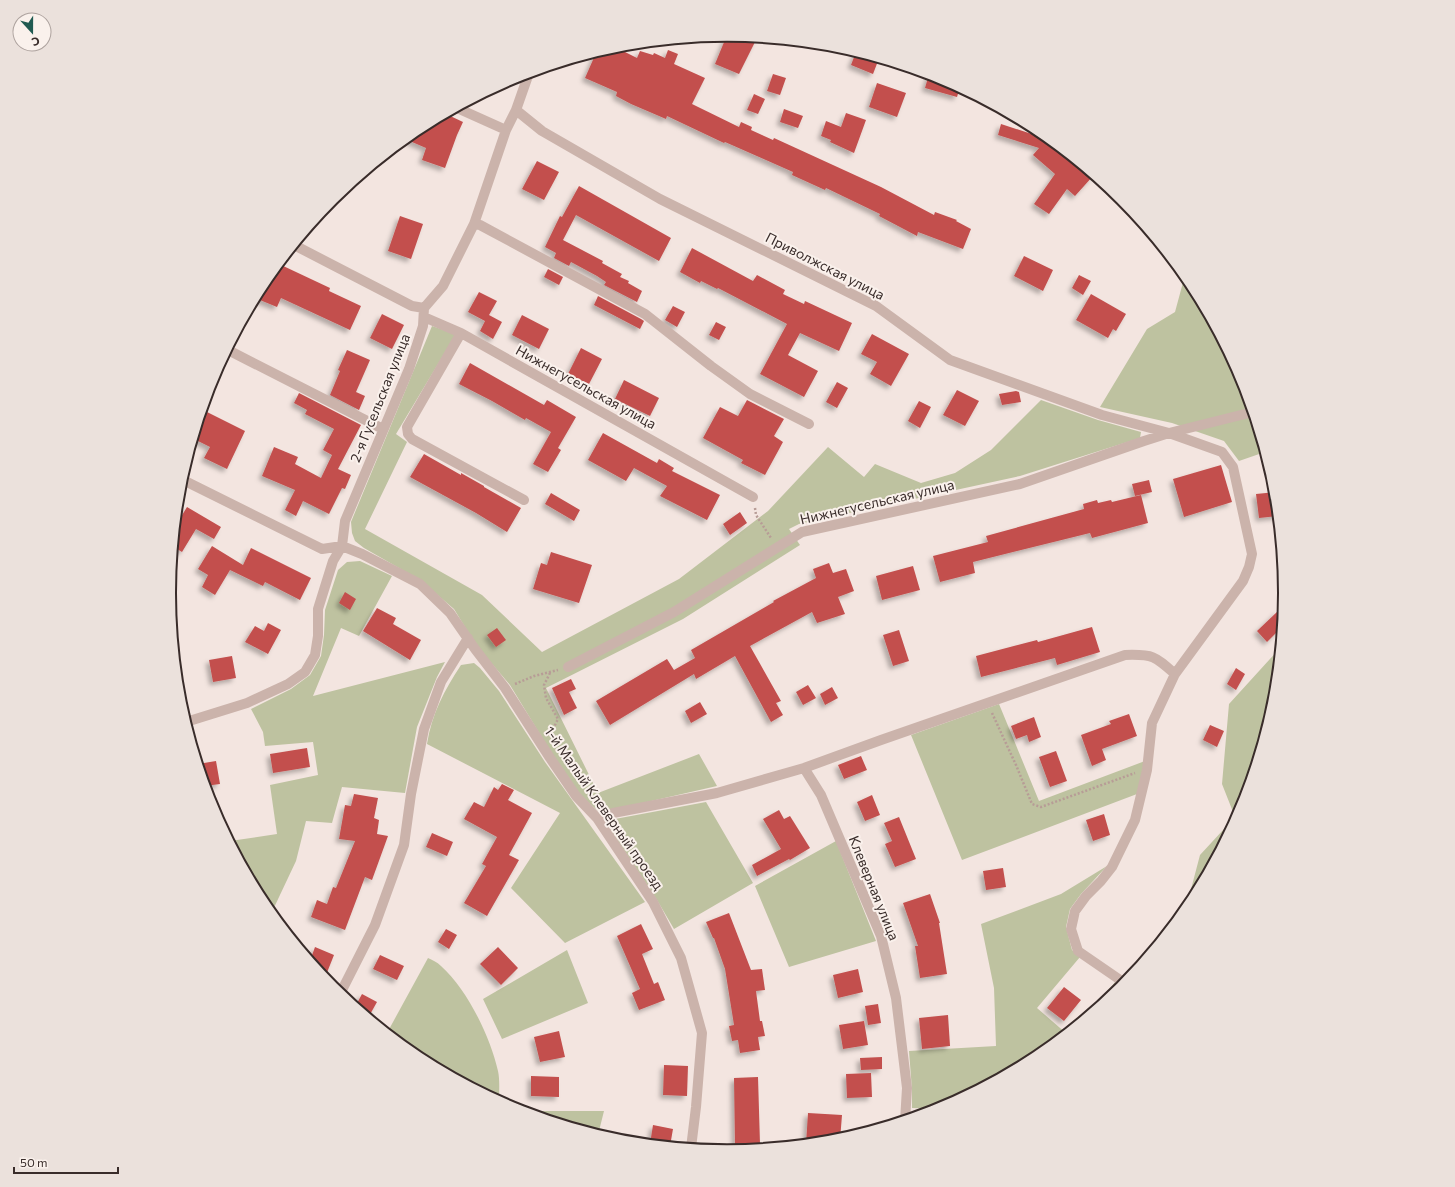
<svg xmlns="http://www.w3.org/2000/svg" width="1455" height="1187" viewBox="0 0 1455 1187" font-family="Commissioner,sans-serif">
<style>
.green{fill:#bec2a0}
.building{fill:#c34f4d;filter:url(#shadow)}
.lines{fill:none;stroke-linecap:round;stroke-linejoin:round}
.path{stroke:#b79c96;stroke-width:2.5;stroke-dasharray:2 2;stroke-linecap:butt}
.minor{stroke:#cbb3ab;stroke-width:10}
.labels{text-anchor:middle;stroke-width:4;stroke-linejoin:round;paint-order:stroke}
.street-label{font-size:14px;fill:#392c2a;stroke:#faf1ec}
.rim{fill:none;stroke:#392c2a;stroke-width:2}
</style>
<defs>
<filter id="shadow"><feDropShadow dx="-3.5" dy="3.5" stdDeviation="2" flood-color="#0004"/></filter>
</defs>
<rect width="100%" height="100%" fill="#f3e5e0"/>
<path class="green" d="M1185,275l7,8 52,97 21,72 -26,9 -15,-20 -52,-18 -72,-16 47,-78 28,-17z
M432,326l24,8 -60,100 11,8 -42,87 117,66 60,57 137,-73 89,-68 60,-64 36,30 11,-13 46,19 34,-10 36,-23 50,-50 57,20 43,12 -1,6 -120,38 -221,48 -10,5 11,16 -117,74 -137,69 52,105 101,-39 18,32 -105,24 -14,1 -19,-17 -27,-40 -42,-69 -34,-40 -22,-36 -34,-29 -56,-32 -9,-7 -3,-8 -1,-11z
M360,561l32,15 -33,60 -18,-8 -28,68 132,-34 -8,15 -20,50 -12,66 -63,-6 -10,36 -26,-2 -10,40 -25,53 -8,-10 -33,-63 47,-7 -7,-49 48,-10 -5,-33 -48,4 -2,-14 -12,-23 40,-20 19,-14 11,-19 3,-21 1,-25 13,-40 9,-8z
M1281,647l-6,56 -32,104 -51,97 -7,8 15,-57 35,-38 -13,-33 7,-80z
M474,663l6,5 19,23 46,71 100,140 -80,41 -54,-55 49,-75 -133,-69c5,-31 17,-53 34,-79z
M999,704l40,97 106,-40 -8,33 -175,66 -51,-125z
M706,802l47,81 -79,46 -17,-29 -45,-68 -2,-7 5,-6z
M836,841l40,100 -87,26 -34,-81z
M1107,866l-26,28 -11,15 -4,18 6,23 8,7 -43,51 30,26 -29,24 -96,51 -30,-1v-18l-3,-39 87,-5 -2,-58 -13,-64 80,-30z
M567,950l21,53 -86,36 -19,-40z
M428,958c4,2 9,4 13,8 26,23 49,70 57,105 2,9 1,21 1,31l-82,-44 -30,-25z
M1115,982l8,5 -33,28z
M517,1111h87l-6,24z"/>
<path class="building" d="M727,35l30,3 -18,36 -24,-10z
M615,47l22,11 3,-7 13,4 1,-2 11,5 3,-8 10,4 -4,10 31,14 -13,26 47,23 2,-5 11,5 -1,3 22,10 1,-2 107,49 53,28 1,-3 22,8 -1,1 15,8 -8,20 -45,-17 -1,4 -38,-20 1,-2 -54,-26 -1,2 -33,-15 1,-3 -68,-30 -1,1 -57,-27 -1,3 -35,-15 -15,-8 1,-4 -32,-14 11,-25z
M856,52l22,9 -5,13 -22,-9z
M773,74l13,4 -6,17 -13,-4z
M929,74l12,4 19,9 -3,10 -32,-9z
M877,83l29,10 -9,24 -28,-10z
M754,94l11,5 -7,15 -11,-4z
M784,109l19,7 -5,12 -18,-6z
M846,113l20,7 -12,33 -24,-11 1,-2 -10,-4 5,-15 15,6z
M446,114l17,8 -6,13 -12,33 -23,-8 4,-12 -21,-9 12,-10z
M1001,124l46,15 1,-1 41,33 -1,1 5,4 -18,20 -8,-7 -18,25 -15,-10 21,-30 -22,-19 6,-7 -41,-13z
M537,161l22,11 -15,28 -22,-11z
M579,186l92,52 -12,23 -83,-46 -13,25 40,21 -1,2 20,11 -2,3 9,4 -1,2 14,8 -5,11 -33,-17 2,-3 -9,-6 -26,-14 -2,4 -15,-8 2,-5 -11,-6 15,-31 2,1z
M400,216l23,8 -12,35 -23,-8z
M692,248l61,33 4,-6 28,15 -2,4 21,10 1,-3 47,22 -13,28 -39,-18 -12,22 30,16 -14,26 -44,-23 27,-50 -69,-36 -1,1 -16,-8 -1,2 -20,-11z
M1024,256l29,14 -10,21 -29,-15z
M279,264l51,24 -1,3 32,15 -11,24 -69,-32 -4,9 -22,-9 8,-15z
M548,269l15,8 -4,8 -15,-8z
M1079,275l12,6 -8,14 -11,-7z
M479,292l18,9 -8,14 13,7 -9,17 -13,-8 5,-10 -17,-9z
M1091,294l35,20 -10,17 -3,-2 -5,9 -32,-18z
M598,296l43,23 3,2 -4,8 -46,-24z
M673,306l12,6 -8,15 -12,-7z
M382,314l22,11 -12,24 -22,-11z
M522,315l27,14 -10,20 -27,-14z
M716,322l10,5 -7,13 -10,-5z
M872,334l37,20 -18,32 -21,-12 7,-12 -16,-8z
M581,348l21,11 -13,25 -21,-10z
M347,350l23,10 -14,32 9,4 -6,14 -29,-15 10,-24 -2,-1z
M470,363l74,42 3,-5 29,17 -18,31 3,2 -13,22 -15,-8 18,-32 -25,-14 -1,2 -33,-19 -33,-17z
M624,380l35,18 -9,18 -35,-17z
M837,382l11,6 -11,20 -11,-6z
M957,390l22,11 -14,25 -22,-11z
M1016,391l3,1 2,10 -19,3 -3,-11z
M299,393l62,32 -23,44 13,6 -6,14 -3,-1 -13,26 -26,-13 -7,15 -11,-6 10,-20 -33,-14 12,-29 24,10 -3,7 26,14 11,-23 -9,-5 11,-21 -29,-15 2,-4 -13,-7z
M747,400l37,19 -10,17 9,6 -18,33 -24,-12 2,-3 -40,-22 17,-31 18,9z
M919,401l12,6 -11,21 -12,-7z
M205,411l40,20 -18,38 -23,-11 6,-11 -16,-8 3,-11z
M603,433l54,30 2,-4 15,9 -2,3 48,24 -13,25 -47,-24 7,-10 -33,-18 -8,13 -38,-21z
M424,454l37,21v-2l23,13v1l37,21 -14,24 -31,-19 -66,-36z
M1221,465l11,37 -48,15 -11,-38z
M1149,480l3,12 -17,4 -3,-12z
M1276,492l2,24 -19,2 -3,-24z
M551,493l29,17 -6,11 -29,-17z
M1141,495l7,28 -56,15 -2,-5 -117,29 2,11 -35,9 -7,-26 55,-14 -2,-6 98,-27 -1,-5 14,-4 1,3 13,-3 1,2z
M187,507l34,20 -7,12 -18,-10 -14,23 -8,-5 3,-32 4,2z
M740,512l7,11 -17,12 -7,-11z
M212,546l31,19 8,-17 60,30 -11,22 -35,-18 -2,4 -33,-16 -15,25 -13,-8 6,-12 -10,-6z
M551,552l41,13 -13,38 -46,-14 8,-26 6,2z
M829,563l4,10 13,-4 8,22 -16,6 7,17 -28,9 -5,-11 -62,34 31,55 -5,2 7,12 -12,7 -36,-66 -39,23 -2,-5 -84,51 -14,-24 71,-42 7,11 21,-12 -4,-8 83,-48 -1,-1 43,-23 -3,-9z
M913,566l7,24 -38,10 -6,-24z
M345,592l11,7 -6,11 -11,-7z
M377,608l19,10 -3,6 28,16 -11,20 -47,-29z
M1278,611l6,6 -1,9 -16,16 -10,-11z
M268,623l13,7 -13,24 -23,-12 10,-16 9,5z
M1092,627l8,25 -43,13 -2,-7 -74,19 -5,-21 61,-16 1,2z
M497,628l9,12 -10,7 -9,-12z
M899,630l10,31 -16,5 -10,-31z
M232,656l4,22 -23,4 -4,-22z
M1236,668l9,6 -9,16 -9,-6z
M571,679l5,10 -7,3 8,16 -13,7 -12,-27z
M808,685l8,13 -13,7 -7,-13z
M832,687l6,11 -13,7 -5,-11z
M700,702l7,12 -16,9 -6,-12z
M1129,714l8,22 -35,13 4,11 -14,6 -11,-31 30,-11 -2,-3z
M1034,717l7,20 -12,5 -2,-7 -11,4 -5,-13z
M1210,725l14,6 -7,16 -14,-7z
M307,748l3,19 -37,6 -3,-19z
M1056,751l11,30 -17,6 -11,-30z
M861,756l6,14 -23,9 -6,-14z
M216,761l4,23 -15,2 -7,-22z
M502,784l12,6 -6,10 24,13 -23,42 10,5 -32,56 -23,-13 22,-37 -4,-2 15,-27 -33,-18 10,-17 10,5 10,-20 4,3z
M354,794l24,4 -4,20 5,2 -2,14 11,2 -16,44 -7,-3 -20,53 -34,-13 6,-17 10,4 6,-17 3,1 19,-47 -16,-2 6,-34 6,1z
M872,795l8,20 -15,6 -8,-19z
M779,810l5,9 6,-3 20,32 -20,12 -1,-1 -32,17 -5,-11 29,-16 -18,-30z
M1104,814l6,21 -17,6 -7,-21z
M899,817l17,42 -21,8 -10,-23 7,-3 -8,-18z
M432,833l21,9 -6,14 -21,-9z
M1003,868l3,19 -20,3 -3,-19z
M930,894l10,29h-1l8,51 -27,4 -5,-32h3l-15,-43z
M729,913l22,57 11,-1 3,21 -9,1 4,30h2l3,15 -7,1 2,13 -20,3 -2,-13 -6,1 -3,-15 5,-1 -9,-56 -11,-31h-1l-7,-16z
M641,924l12,25 -11,5 12,30 4,-2 7,18 -26,10 -7,-17 8,-4 -23,-53z
M446,929l11,6 -8,14 -11,-7z
M315,947l19,8 -8,20 -7,-3 -9,-11z
M498,947l20,21 -17,17 -21,-21z
M380,955l24,11 -7,14 -24,-11z
M858,969l5,23 -25,6 -5,-23z
M1064,987l17,13 -17,21 -17,-13z
M362,994l15,8 -9,16 -13,-11z
M878,1004l3,19 -13,2 -3,-19z
M948,1015l2,31 -28,3 -3,-31z
M864,1021l4,24 -25,4 -4,-24z
M559,1031l6,26 -25,5 -6,-25z
M882,1057v12l-21,1 -1,-12z
M664,1065l24,1 -1,30 -24,-1z
M871,1073l1,24 -25,1 -1,-24z
M531,1076l28,1v20l-28,-1z
M758,1077l2,67 -25,1 -1,-67z
M808,1113l34,2 -2,25 -34,4z
M653,1125l20,4 -3,17 -20,-2z"/>
<g class="lines">
<path class="path" d="M755,508l1,7 15,23
M515,684l19,-8 24,-6
M992,713l24,52 16,39 9,3 94,-34
M548,735l3,-2 7,-14 -12,-21 -2,-13 6,-12"/>
<path class="minor" d="M529,73l-13,37 26,21 118,68 216,107 74,54 152,55 67,18 53,19 11,15 19,87 -3,13 -6,14 -68,93 -23,49 -5,47 -12,50 -23,47 -11,14 -15,15 -11,15 -4,18 7,22 48,33
M457,108l49,22
M474,224l6,1 165,89 66,52 39,28 59,30
M294,245l118,61 12,2
M424,317l37,16 292,164
M461,333l-54,94 1,7 4,5 112,61
M228,350l155,79
M181,479l141,70 20,-3 20,8 58,30 30,29 25,36 30,39 45,70 26,38 21,22 56,84 28,56 21,75 -6,74 -5,41
M568,667l106,-55 128,-80 218,-48 124,-43 25,-8 84,-21
M186,722l61,-19 41,-19 17,-12 10,-17 3,-19v-27l15,-48 9,-15 3,-25 64,-152 14,-43 1,-18 19,-22 31,-62 32,-94 10,-20
M804,768l17,27 60,141 15,62 11,90 -2,33
M597,818l16,-5 104,-20 87,-25 77,-28 244,-85c28,-1 30,1 50,19
M340,994l35,-69 29,-80 7,-51 13,-65 17,-47 27,-44"/>
</g>
<g class="labels">
<g class="street-label">
<text transform="translate(825 266) rotate(27)" y="5">Приволжская улица</text>
<text transform="translate(586 387) rotate(29)" y="5">Нижнегусельская улица</text>
<text transform="translate(380 398) rotate(-68)" y="5">2-я Гусельская улица</text>
<text transform="translate(877 502) rotate(-13)" y="5">Нижнегусельская улица</text>
<text transform="translate(604 808) rotate(55)" y="5">1-й Малый Клеверный проезд</text>
<text transform="translate(874 888) rotate(68)" y="5">Клеверная улица</text>
</g>
</g>
<path d="M0 0H1455V1187H0ZM176 593a551 551 0 1 1 1102 0a551 551 0 1 1-1102 0Z" fill="#ebe1dc" fill-rule="evenodd"/>
<path class="rim" d="M176 593a551 551 0 1 1 1102 0a551 551 0 1 1-1102 0Z"/>
<g transform="translate(32 32) rotate(159)"><circle r="19" fill="#faf1ec" stroke="#ada29e"/>
<path d="M0-3L7 15L0 10L-7 15Z" fill="#205a51"/>
<text y="-6" font-size="11" font-weight="bold" text-anchor="middle" fill="#392c2a">С</text>
</g>
<path d="M14 1167v6h104v-6" fill="none" stroke="#392c2a" stroke-width="2"/>
<text x="20" y="1167" font-size="12" fill="#392c2a" stroke="#faf1ec" stroke-width="3" paint-order="stroke">50 m</text>
</svg>
